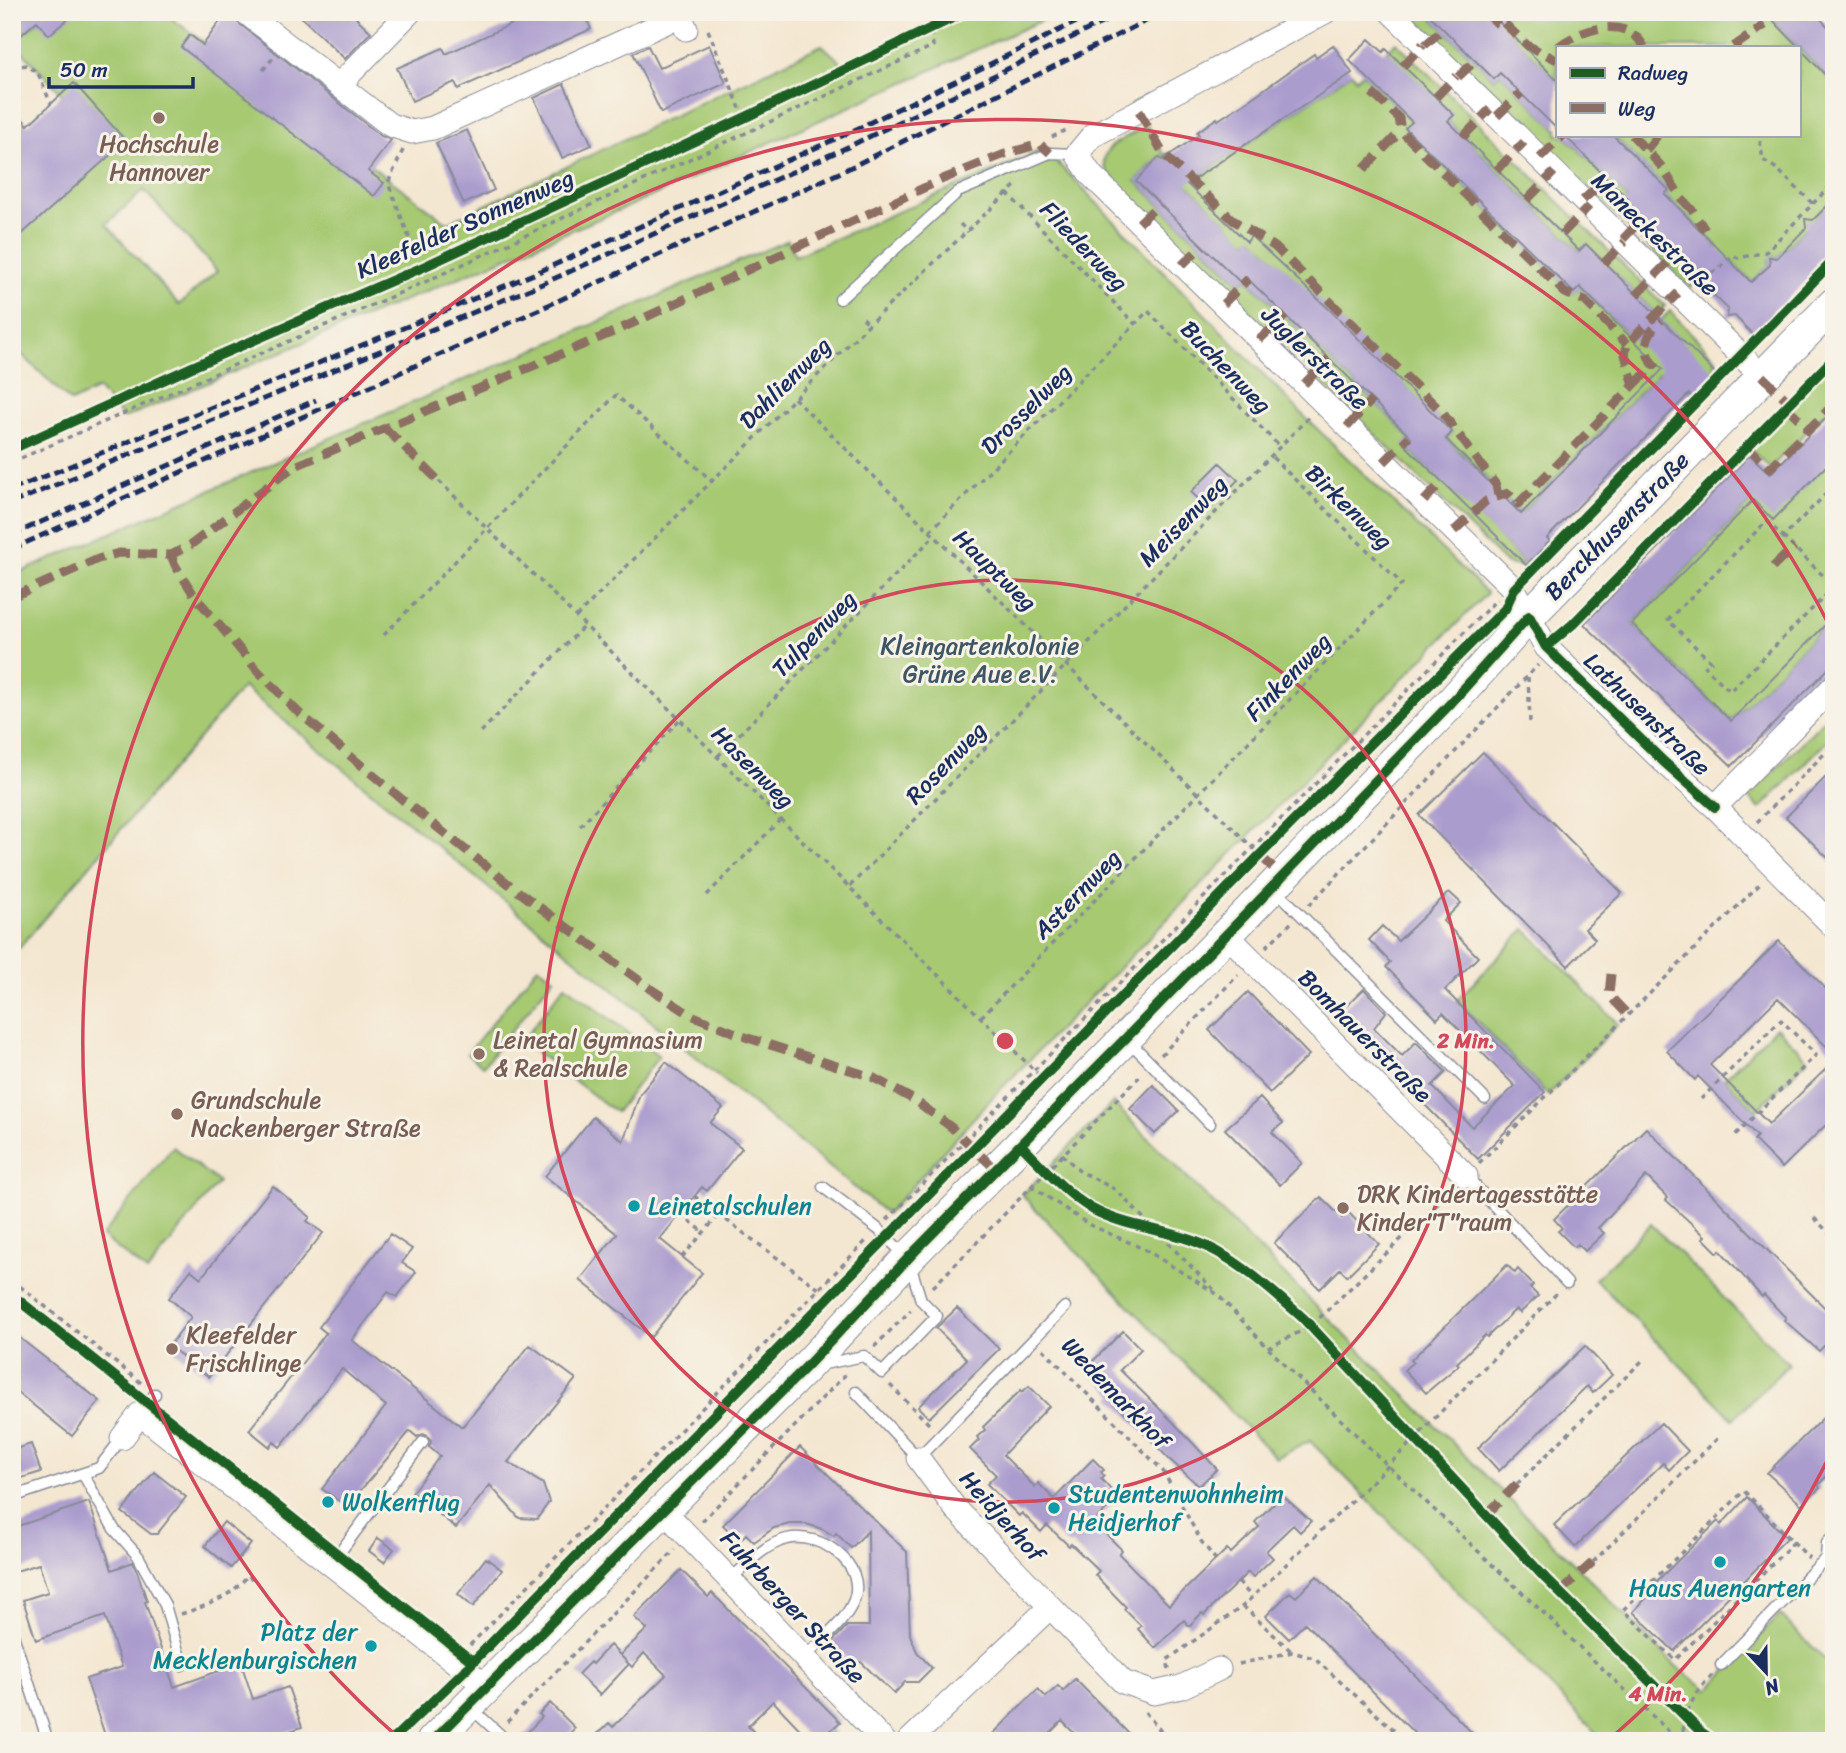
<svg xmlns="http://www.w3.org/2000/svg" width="1846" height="1753" viewBox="0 0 1846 1753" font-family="Sriracha,sans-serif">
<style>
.green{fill:#a6c972;stroke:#607c68;stroke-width:2;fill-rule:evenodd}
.building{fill:#ab9cce}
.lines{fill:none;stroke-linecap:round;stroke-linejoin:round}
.lane-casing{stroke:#888b98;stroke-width:13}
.street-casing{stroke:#888b98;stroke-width:25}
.secondary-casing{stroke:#888b98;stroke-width:34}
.path{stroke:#888b98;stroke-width:3.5;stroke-dasharray:5 5;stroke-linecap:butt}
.lane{stroke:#fff;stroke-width:10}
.street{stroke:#fff;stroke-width:23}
.secondary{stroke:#fff;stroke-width:32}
.rail{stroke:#1b2f5e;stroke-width:5;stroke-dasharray:10 5;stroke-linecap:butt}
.quiet{stroke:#8d6e63;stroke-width:9;stroke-dasharray:18 9;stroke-linecap:butt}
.cycleway-casing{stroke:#f7f3e8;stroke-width:15}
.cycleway{stroke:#1b5e20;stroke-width:10}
.ring{fill:none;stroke:#d1495b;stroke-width:3.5}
.education-dot{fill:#8d6e63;stroke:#f7f3e8;stroke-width:2.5}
.culture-dot{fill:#0f9aa8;stroke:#f7f3e8;stroke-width:2.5}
.labels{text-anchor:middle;stroke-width:6;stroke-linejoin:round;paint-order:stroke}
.education-label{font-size:24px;fill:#785e54;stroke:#f7f3e8;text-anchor:start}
.street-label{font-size:24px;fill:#1b2f5e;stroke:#f7f3e8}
.park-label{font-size:24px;fill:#3e5663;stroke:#f7f3e8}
.culture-label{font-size:24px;fill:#0d838f;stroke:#f7f3e8;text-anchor:start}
.centre{fill:#d1495b;stroke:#f7f3e8;stroke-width:3.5}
.ring-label{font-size:21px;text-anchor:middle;font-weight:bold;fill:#d1495b;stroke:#f7f3e8;stroke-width:6;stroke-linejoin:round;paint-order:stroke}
</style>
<rect width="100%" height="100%" fill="#f7f3e8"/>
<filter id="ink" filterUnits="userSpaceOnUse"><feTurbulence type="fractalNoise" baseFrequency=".0143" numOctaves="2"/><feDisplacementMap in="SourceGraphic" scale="14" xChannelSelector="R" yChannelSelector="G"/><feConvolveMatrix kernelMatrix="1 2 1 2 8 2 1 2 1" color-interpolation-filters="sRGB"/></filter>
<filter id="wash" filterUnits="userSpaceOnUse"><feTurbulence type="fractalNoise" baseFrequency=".00686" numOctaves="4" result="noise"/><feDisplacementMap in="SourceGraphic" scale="28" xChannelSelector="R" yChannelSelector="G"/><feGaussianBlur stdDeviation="1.57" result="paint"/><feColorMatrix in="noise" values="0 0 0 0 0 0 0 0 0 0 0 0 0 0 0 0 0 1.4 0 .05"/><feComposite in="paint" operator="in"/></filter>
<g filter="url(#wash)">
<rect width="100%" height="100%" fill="#f4e7d1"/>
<path class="green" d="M49,12h114l285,211 374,-178 24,22 109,-55h105l-426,192 -510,214 -26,-29 -27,13 -59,-57v-102l50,-149 -49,-52zM144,190l73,81 -38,34 -73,-81z
M1409,12h17l68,67 6,-6 57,56v6h7l64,64 -5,5 69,69 26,-26 -53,-53 3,-4 -55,-55h186v-87l35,36v115l-57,59 -5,-1 -3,3 1,5 -18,17 -19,-18 -33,14 -10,10z
M1477,12h25l3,4 6,-4h254l33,35h-241v33l-49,-48z
M1396,42l269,264 -10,10 5,5 10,-10 46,48 -2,13 -51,-3 -142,144 -15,-15 -23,23 41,42 -4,3 -13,-2 -400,-392c-14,-25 23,-36 41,-46l16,29 4,-2 5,7 29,14 150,-101 4,6 6,-6 50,49 -7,7 18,17 150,147 7,-6 51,50 23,-25 -68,-67 -7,6 -131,-130 -61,-70zM1159,157l87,85 6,-5 200,195 -6,7 43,41 -23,24 -61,-59 6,-7 -165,-160 -6,5 -104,-102z
M1044,149l263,270 180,174 -496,506 -104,115 -644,-527 -231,269v-380l776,-336 7,16z
M1825,367l9,9v28l-64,64 -23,-22z
M1834,458v158l-103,105 -99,-97 121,-124z
M1834,710v24l-74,75 -16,-16 6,-6 6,2z
M1525,929l93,95 -70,71 -91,-95z
M538,966l16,12 -71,88 -16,-12z
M565,985l94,71 -43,56 -94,-71z
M1776,1027l32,32 -52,52 -32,-32z
M1113,1103l563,563 32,24 72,-75 54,53v73h-230l-294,-300 -34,17 -254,-263z
M173,1147l45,35 -71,90 -45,-36z
M1651,1224l138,140 -56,55 -138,-140z"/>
<g id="blocks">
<path class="building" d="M12,12h64l-27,23 -12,-14 -25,22z
M296,12h54l21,20 -26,27z
M538,12h46l7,17 -133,60 -3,-7 -43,19 -15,-33 46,-20 3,6z
M1426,12h85l-13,9 59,59v49l-57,-56 -6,6z
M1765,12h49l20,21v51z
M226,13l155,123 10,4 -23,31 16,12 -10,13 -193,-149 9,-12 13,10z
M1369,39l14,13 3,-3 68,66 -6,6 131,130 7,-7 130,130 -24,23 -3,-3 -142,144 3,3 -24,24 -122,-121 7,-6 -105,-102 -60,-59 -5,6 -105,-102 23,-24 3,3 37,-25 -2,-3 20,-14 1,2 31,-20 65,-46 2,3 17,-12 19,28 -165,111 60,58 4,-6 80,75 121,121 -6,7 75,75 142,-145 -83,-82 -6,6 -169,-165 7,-6 -63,-62z
M709,45l17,38 -65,30 -28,-60 15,-7 11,22z
M74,83l52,58 -114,102v-135l16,17z
M564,84l28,61 -30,13 -28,-60z
M467,130l27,60 -30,14 -28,-61z
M1564,135h49l56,55 -4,4 86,88 19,-17 -1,-8 8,1 29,-30 -1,-9 8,1 21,-21v53l-81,83 -18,-19 -8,1 1,-8 -106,-105 6,-5z
M1834,410v48l-61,62 -20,-20 -121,124 99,97 103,-105v47l-102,103 -148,-142 166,-169 20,19z
M1220,463l18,17 -29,29 -18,-17z
M1483,752l139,141 -37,36 10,10 -27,27 -149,-151z
M1834,769v95l-48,-47z
M1449,892l12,11 -18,18 35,36 -33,33 100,102 -67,67 -141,-144 27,-26 22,23 -12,16 28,28 14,-14 30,30 -14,14 40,41 43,-41 -72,-73 -6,6 -51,-52 4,-5 -21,-22 13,-14 16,15z
M1779,941l55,56v57l-56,-56 -68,67 59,59 65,-63v56l-52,51 -28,-28 3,-4 -59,-60 -3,4 -28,-29z
M1248,992l61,63 -39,38 -61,-63z
M666,1062l57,46 -13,15 32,25 -35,43 -5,-4 -42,52 42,34 -51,64 -71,-57 37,-46 -72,-58 48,-59 30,24 17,-47z
M1153,1085l26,26 -24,23 -25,-25z
M1260,1098l23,25 -11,9 30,31 -22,22 -55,-56z
M1646,1128l188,189v19l-15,15 -35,-31 2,-2 -22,-23 -2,2 -42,-47 -2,3 -15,-15 2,-2 -39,-36 2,-2 -22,-22 -48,52 6,5 -19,18 -7,-7 -4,3 -16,-16 4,-3 -8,-9z
M273,1186l37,31 -3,4 16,12 -114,144 -40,-31 22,-29 -22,-19 22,-28 10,8z
M1321,1197l21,21 6,-6 31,32 -32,32 -7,-7 -20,20 -46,-46z
M390,1234l22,15 -10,14 14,9 -19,25 -9,-5 -36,48 110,87 68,-82 46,34 -68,83 35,22 6,18 -12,17 -18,-1 -29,-33 -34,43 -44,-36 28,-36 -11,-9 2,-5 -3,-6 -5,-2 -6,3 -7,-6 -60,72 -3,-4 -5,4 -20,-14 64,-83 -44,-37 -62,78 -6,-5 -4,5 -21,-17 77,-97 -7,-6z
M1507,1265l8,8 3,-4 15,16 -3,3 8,8 -18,17 -4,-4 -29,28 -2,-2 -28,28 2,2 -33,28 -22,-23 9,-8 -2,-2z
M957,1308l42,41 -70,69 -11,-11 49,-48 -31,-31z
M1123,1331l18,18 -21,21 53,52 44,47 -18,17 -30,-27 -58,-61 3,-3 -29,-26z
M12,1332l88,69 -28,35 -60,-48z
M1585,1346l27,29 -19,18 -6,-7 -88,85 -21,-23z
M1029,1386l20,20 -46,49 32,32 3,-4 16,16 39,-40 11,11 -3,2 3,4 -3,3 12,13 -3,2 6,6 -22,22 28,28 -3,4 50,51 58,-56 4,4 28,-26 -4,-5 27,-27 29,26 -11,11 -7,-7 -27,26 7,7 -20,19 -5,-5 -44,43 -2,-2 -13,13 -5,-6 -29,28 -17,-19 3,-3 -17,-17 2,-2 -31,-32 4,-4 -28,-27 -2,2 -22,-21 -6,7 -19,-19 -3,3 -32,-32 9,-9 -26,-26 9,-9 -2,-3 8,-7 -2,-3 38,-37 1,2z
M1834,1407v62l-16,16 2,3 -18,17 -35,-32z
M1661,1423l27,28 -19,19 -6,-7 -88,84 -21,-22z
M31,1444l10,28 -29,9v-31z
M800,1447l107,105 3,83 7,17 15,16 -14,14h-13l-11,12 -33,-32h-11l-19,-19 16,-17h22l-1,-95 -17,17 -15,-15 -2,3 -12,-7 -16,-5h-16l-16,4 -20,14 -8,-8 -7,7 -16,-16z
M154,1472l32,25 -29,37h-6l-29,-22z
M1747,1497l40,41 -113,113 -41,-39 23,-24 -3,-3 65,-64 3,4z
M89,1502l23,68 21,-8 4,9 10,30 -2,1 29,85 67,-24 12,36 35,-12 14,40 -40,14h-155l-21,-62 36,-12 -17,-51 -69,24 -13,-40 25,-8 -9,-28 -23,7 -4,-11v-32z
M224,1522l27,22 -20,24 -26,-22z
M378,1538l16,11 -10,13 -15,-11z
M486,1558l16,12 -29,37 -15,-13z
M681,1570l27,27 4,-4 128,129 -9,8 10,11h-30l-38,-40 -25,25 14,15h-172l19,-18 4,4 53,-52 -22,-22 -12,14 -12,-12 27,-26 -13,-12z
M1317,1576l163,165h-58l-117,-118 -16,16 -23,-23 24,-24 6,5z
M610,1645l19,19 -29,31 -22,-21 12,-12 2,2z
M1075,1679l61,62h-54l-20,-20 -20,20h-56l52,-52 8,8 12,-11 5,5z
M550,1703l25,25 -13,13h-43l23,-24 -3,-3z"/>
</g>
</g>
<g filter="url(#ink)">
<use href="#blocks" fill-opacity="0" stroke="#888b98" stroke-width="2"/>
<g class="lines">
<defs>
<path id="lane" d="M840,299l118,-107 92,-39 27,1
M1274,888l211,211
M1128,1040l82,84
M1466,1176l101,107
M819,1365l45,-9 18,17 55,-57 -16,-16 -13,-42 -30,-29 -55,-42
M856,1392l62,66 147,-151
M140,1414l15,-20
M83,1474l31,55 24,27 27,49 17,60
M12,1497l87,-29 23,-30
M331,1564l92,-122
M731,1579c16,-15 34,-35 56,-40 33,-8 80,25 67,61 -9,23 -33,40 -49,57
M12,1632l36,109
M1721,1665l105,-107 1,-15 7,-7
M470,1707l37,34"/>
<path id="street" d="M245,12l145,113 22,7 21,-4 242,-110 8,4 3,7
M1325,12l-233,124 -15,18 14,21 423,414 32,58 118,115 51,45 119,120
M1391,12l371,364
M339,85l71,-73
M1715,807l119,-121
M1226,934l240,242
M122,1438l18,-24 347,273
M918,1458l37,50 168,174 31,11 27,-6 38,-18
M663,1510l221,231
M909,1741l141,-134"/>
<path id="secondary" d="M433,1741l373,-374 109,-116 211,-213 325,-335 78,-87 305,-312"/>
</defs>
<use href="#lane" class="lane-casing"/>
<use href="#street" class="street-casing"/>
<use href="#secondary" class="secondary-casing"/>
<path class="path" d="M708,30l36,88
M12,67l15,-2 11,8 13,31
M263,70l10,-12
M1052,137l18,-9
M1760,141l3,19 14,9 36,35
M403,150l-15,33 33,85
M1007,193l128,131
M960,224l8,8
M1695,283l8,-8 14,-5 16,-15 5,3 28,-6 68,-70
M863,318l6,6
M794,398l466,457
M12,462l415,-181 506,-235 -2,-17
M439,481l603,597
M1834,486l-51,51 -16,-16 -99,99 43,42 -6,5 25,24 104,-104
M1513,505l3,-4
M930,531l218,-220 132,136
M1783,537l51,49
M576,617l293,-293 148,-140
M384,635l232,-240 96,86
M1528,677l2,45
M481,732l104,-107
M718,756l217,-221
M1757,822l77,-78
M580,826l100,-107
M850,886l459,-469
M707,895l74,-76
M1309,905l229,-240
M1266,947l25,-24
M981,1017l421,-433 -131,-128
M1161,1055l77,-80
M1701,1099l80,-79 35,35 -81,80
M1062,1154l16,16 38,20 98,100
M1479,1163l282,-280
M1031,1186l57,38 56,25 73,45 51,54 120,118 291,275
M694,1196l125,93
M681,1215l23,17
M1814,1218l20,20
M887,1220l610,-621
M682,1257l37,-42
M12,1280l133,106
M933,1287l208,-212
M874,1347l37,-37
M1268,1348l43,-22 140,-135
M1043,1349l120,122 38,70 15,19
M890,1385l41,41
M1517,1484l126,-124
M702,1521l144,-147
M1794,1542l-119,118 -52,-50 121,-119 65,67
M1593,1562l126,-125
M1238,1582l14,15
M1243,1606l49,46
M181,1614c25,-8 51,-17 67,-39l4,4
M470,1645l399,-407
M1239,1664l53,-12 22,6 92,83
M1169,1669l-2,-9 76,-54 145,-140 170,-174
M1145,1712l24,29
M507,1722l168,-172
M1681,1741c6,-31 9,-43 31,-66
M1785,1741l49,-2"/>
<use href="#lane" class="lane"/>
<use href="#street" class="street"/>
<use href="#secondary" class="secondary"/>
<path class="rail" d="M12,490l524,-217 306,-137 255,-124
M12,503l530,-219 308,-138 274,-134
M12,535l304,-135
M12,549l827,-376 325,-161"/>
<path class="quiet" d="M1485,12l16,15 3,-4 23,22 30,15
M1425,45l18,-16
M1558,47c22,-18 69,-33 86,0
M1733,47l32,-22
M1403,66l20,-22
M1458,77l17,-16
M1372,93l27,25 2,13 164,162 20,8 42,43
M1436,97l20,-21
M1139,111l25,44 69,65 42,27 167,165 54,73 2,11
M1497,116l24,-23
M1632,135l30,32 20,32 11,12 12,19
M1463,137l27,-28
M1646,150l12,-15
M1540,158l24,-23
M1364,169l37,-38
M1497,170l27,-28
M1527,200l27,-28
M1583,200l24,-22
M1139,223l20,-19
M1562,234l27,-28
M1623,239l17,-18
M1604,263l21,-21
M1182,265l20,-19
M1636,295l38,-39
M1223,304l25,-25
M1259,340l27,-25
M1657,362l-3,3c-14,-15 -7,-32 7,-45
M1762,376l28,27
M1304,384l25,-26
M1634,385l20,-20
M1786,406l26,26
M1347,427l25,-27
M385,428l54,53
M1747,446l23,22 64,-64
M1384,462l25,-25
M1424,501l18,-19
M1454,531l32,-30 22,-8 10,11 116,-119 -9,-30 2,-11 51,-51
M171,555l4,10 19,30 64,76 40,41 106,89 111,88 136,100 40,26 57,23 124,39 44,24 35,26 44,42
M1773,567l21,-20
M12,597l86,-38 21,-6 52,2 21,-11 101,-77 325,-137 325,-151 62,-25 35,-10 10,9
M1260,855l22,22
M1611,974l-2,21 19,20
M1486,1515l31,-31
M1560,1592l33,-30"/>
<defs>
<path id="cycleway" d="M12,449l180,-82 229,-99 323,-150 221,-106
M1546,647l27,-23 261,-266
M1021,1145c22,22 44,48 71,64 31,17 70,20 102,32 41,15 77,49 109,77l243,261 155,153 13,9
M12,1295l460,366
M391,1741l74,-71 795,-815 245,-246 9,-20 320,-329
M433,1741l373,-374 109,-116 211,-213 325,-335 78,-87 17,31 118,115 51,45"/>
</defs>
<use href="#cycleway" class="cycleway-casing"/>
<use href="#cycleway" class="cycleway"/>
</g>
</g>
<g class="ring">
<circle cx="1005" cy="1041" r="461"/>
<path d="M1831 1453A923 923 0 0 1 1611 1738M399 1738A923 923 0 1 1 1831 629"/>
</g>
<g class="education-dot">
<circle cx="159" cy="118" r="7"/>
<circle cx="479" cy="1054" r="7"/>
<circle cx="177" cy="1114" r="7"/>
<circle cx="1343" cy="1208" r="7"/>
<circle cx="172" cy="1349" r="7"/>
</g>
<g class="culture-dot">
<circle cx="634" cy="1206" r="7"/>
<circle cx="328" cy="1502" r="7"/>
<circle cx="1054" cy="1508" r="7"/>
<circle cx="1720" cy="1562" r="7"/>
<circle cx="371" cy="1646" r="7"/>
</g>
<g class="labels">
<g class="education-label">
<text x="159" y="152" text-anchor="middle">Hochschule<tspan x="159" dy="28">Hannover</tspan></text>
<text x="493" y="1048">Leinetal Gymnasium<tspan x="493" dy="28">&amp; Realschule</tspan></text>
<text x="191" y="1108">Grundschule<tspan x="191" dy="28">Nackenberger Straße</tspan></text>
<text x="1357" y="1202">DRK Kindertagesstätte<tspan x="1357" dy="28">Kinder"T"raum</tspan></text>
<text x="186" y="1343">Kleefelder<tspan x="186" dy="28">Frischlinge</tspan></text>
</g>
<g class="street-label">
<text transform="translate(465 224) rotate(-24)" y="8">Kleefelder Sonnenweg</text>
<text transform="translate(1655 234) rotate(44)" y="8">Maneckestraße</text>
<text transform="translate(1084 246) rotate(46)" y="8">Fliederweg</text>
<text transform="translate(1315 358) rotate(44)" y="8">Juglerstraße</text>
<text transform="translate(1226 367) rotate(46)" y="8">Buchenweg</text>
<text transform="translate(785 383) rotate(-45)" y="8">Dahlienweg</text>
<text transform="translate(1026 409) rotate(-45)" y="8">Drosselweg</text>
<text transform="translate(1349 507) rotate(44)" y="8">Birkenweg</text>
<text transform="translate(1183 521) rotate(-46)" y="8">Meisenweg</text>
<text transform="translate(1617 526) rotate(-46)" y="8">Berckhusenstraße</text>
<text transform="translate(995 570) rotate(44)" y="8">Hauptweg</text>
<text transform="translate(814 634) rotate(-46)" y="8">Tulpenweg</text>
<text transform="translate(1288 677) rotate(-46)" y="8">Finkenweg</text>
<text transform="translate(1647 714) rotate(44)" y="8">Lathusenstraße</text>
<text transform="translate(946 763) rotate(-46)" y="8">Rosenweg</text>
<text transform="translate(753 767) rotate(45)" y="8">Hasenweg</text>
<text transform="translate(1077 894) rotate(-46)" y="8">Asternweg</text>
<text transform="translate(1365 1036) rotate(45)" y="8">Bomhauerstraße</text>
<text transform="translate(1116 1393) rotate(46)" y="8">Wedemarkhof</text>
<text transform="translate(1002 1516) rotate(48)" y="8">Heidjerhof</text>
<text transform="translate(793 1607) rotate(47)" y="8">Fuhrberger Straße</text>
</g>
<g class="park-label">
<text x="980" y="654">Kleingartenkolonie<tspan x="980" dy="28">Grüne Aue e.V.</tspan></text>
</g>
<g class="culture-label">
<text x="648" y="1214">Leinetalschulen</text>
<text x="1068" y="1502">Studentenwohnheim<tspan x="1068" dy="28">Heidjerhof</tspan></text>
<text x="342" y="1510">Wolkenflug</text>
<text x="1720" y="1596" text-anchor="middle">Haus Auengarten</text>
<text x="357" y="1640" text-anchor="end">Platz der<tspan x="357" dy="28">Mecklenburgischen</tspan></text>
</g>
</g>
<circle cx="1005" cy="1041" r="10" class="centre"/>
<g class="ring-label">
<text x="1466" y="1048">2 Min.</text>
<text x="1658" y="1701">4 Min.</text>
</g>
<rect width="1846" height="1753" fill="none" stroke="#f7f3e8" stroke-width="42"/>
<rect x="1556" y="46" width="245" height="91" fill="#f7f3e8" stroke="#9fa5b1" stroke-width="2"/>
<rect x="1570" y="68" width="35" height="10" fill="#1b5e20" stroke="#9fa5b1" stroke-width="2"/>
<text x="1618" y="80" font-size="21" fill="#1b2f5e">Radweg</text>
<rect x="1570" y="103" width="35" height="10" fill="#8d6e63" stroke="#9fa5b1" stroke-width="2"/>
<text x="1618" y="116" font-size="21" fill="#1b2f5e">Weg</text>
<g transform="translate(1766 1672) rotate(158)" stroke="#f7f3e8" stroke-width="5" paint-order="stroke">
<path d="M0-5L12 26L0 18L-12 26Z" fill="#1b2f5e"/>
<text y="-10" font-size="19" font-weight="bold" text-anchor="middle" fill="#1b2f5e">N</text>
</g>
<path d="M49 77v10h144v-10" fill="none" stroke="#1b2f5e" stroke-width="3.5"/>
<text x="60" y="77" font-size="21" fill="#1b2f5e" stroke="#f7f3e8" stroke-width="5" paint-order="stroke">50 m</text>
</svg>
